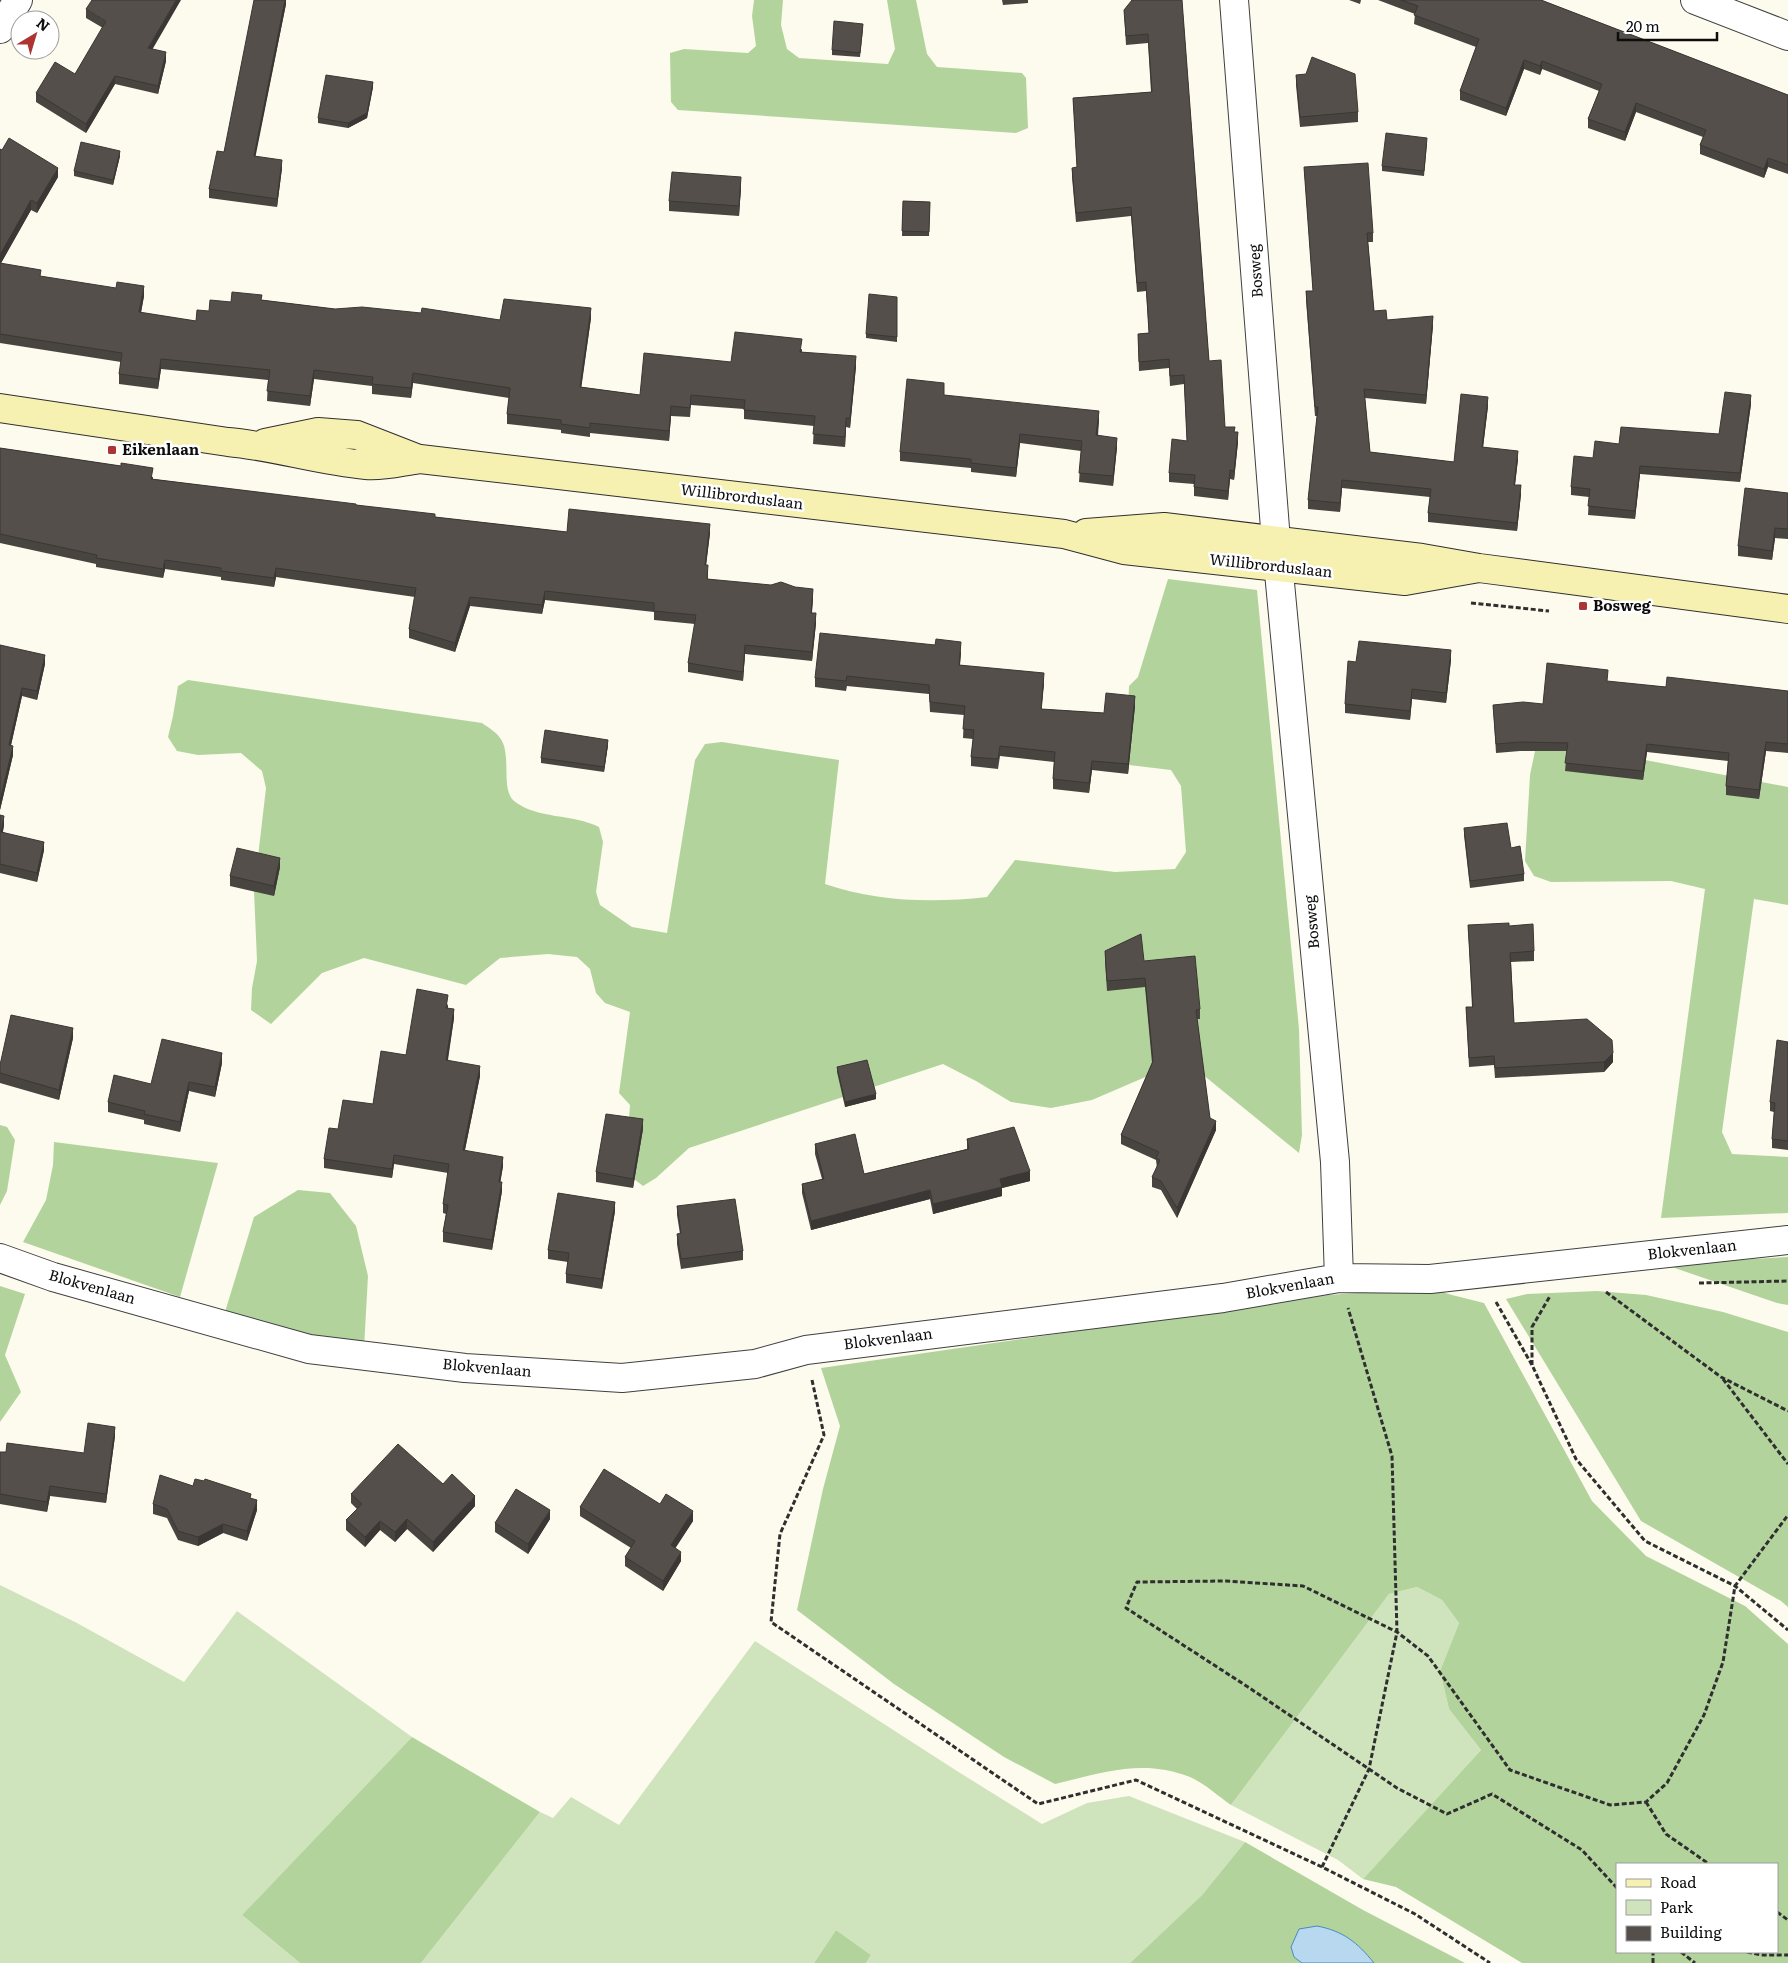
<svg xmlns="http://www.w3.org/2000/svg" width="1788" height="1963" viewBox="0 0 1788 1963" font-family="Literata,serif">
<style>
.green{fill:#cfe4bc}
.forest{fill:#b3d39d;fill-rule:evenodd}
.water{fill:#b8d8ef;stroke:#478abe}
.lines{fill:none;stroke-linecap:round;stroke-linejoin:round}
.street-casing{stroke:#404040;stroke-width:30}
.secondary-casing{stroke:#2f2f2f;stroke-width:30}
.path{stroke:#2f2f2f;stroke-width:3;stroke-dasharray:5 2.5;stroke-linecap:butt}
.street{stroke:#fff;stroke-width:28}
.secondary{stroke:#f6f1b0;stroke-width:28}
.wall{fill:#484440}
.shaded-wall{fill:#3b3734}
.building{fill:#544f4a;stroke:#3b3734}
.poi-dot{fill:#ae3434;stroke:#fff;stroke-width:2}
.labels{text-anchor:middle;stroke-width:5;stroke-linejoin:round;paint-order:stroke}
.street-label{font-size:15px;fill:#0d0d0d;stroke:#fff}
.poi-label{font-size:15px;font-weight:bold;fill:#0d0d0d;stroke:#fff;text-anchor:start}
</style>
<rect width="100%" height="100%" fill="#fdfbee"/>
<path class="green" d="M0,1585l77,38 107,59 53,-71 175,126 -170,178 58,48h-300z
M1417,1587l25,13 17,23 -19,48 9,38 32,41 -118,129 -25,-19 -107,-55 158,-211z
M755,1641l202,130 85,53 45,-21 42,-7 116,46 -43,53 -72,68h-264l5,-8 -35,-25 -22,33h-393l119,-151 13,6 18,-21 48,28z"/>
<path class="forest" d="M754,0h29l-2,25 6,24 12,9 89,6 7,-15 -8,-49h29l11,54 10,13 85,6 4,5 2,50 -12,5 -338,-23 -7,-8 -1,-49 14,-4 64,4 8,-7 -4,-30z
M1168,579l89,11 42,439 3,106 -3,18 -97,-79 -38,-5 -72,31 -41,8 -40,-6 -35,-21 -33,-17 -254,84 -33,30 -13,8 -18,-14 5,-67 -11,-12 11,-81 -25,-9 -9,-10 -6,-24 -13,-12 -29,-3 -48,4 -34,27 -102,-27 -42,15 -51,51 -20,-14 1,-22 5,-27 -3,-70 12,-103 -4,-17 -21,-18 -43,2 -21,-4 -9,-14 5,-21 5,-30 10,-6 294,43c7,5 16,10 20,18 9,17 -1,49 12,60 22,18 60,13 85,26l4,15 -7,50 4,13 32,22 35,6 28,-173 10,-16 17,-2 117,18 -14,124c52,18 108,19 162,13l28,-37 100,12 60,-3 11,-17 -5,-66 -10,-16 -42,-5 -3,-8 3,-71 9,-9z
M1555,743l233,44v118l-34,-6 -32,233 10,22 56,3v56l-127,5 44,-329 -34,-8 -120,1 -17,-6 -9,-15 5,-86 5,-24z
M0,1125l7,2 8,13 -8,51 -7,14z
M54,1142l164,21 -38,134 -157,-55 23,-42 7,-35z
M298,1190l32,3 26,33 12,50 -4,72 -21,-2 -118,-34 29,-95z
M1788,1257v48l-11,-2 -114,-39z
M1420,1285l32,10 32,8 108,198 54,55 99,50 43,38v319h-266l-126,-76 -33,-8 118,-129 -32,-41 -9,-38 19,-48 -17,-23 -25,-13 -28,7 -158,211c-13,-9 -27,-22 -41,-28 -48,-19 -88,-4 -135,7l-51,-27 -110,-73 -97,-74 26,-121 17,-63 -19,-58 506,-73 45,-3zM1617,1864h160v88h-160z
M0,1286l25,8 -20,61 16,37 -21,30z
M1597,1291l49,4 77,17 65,20v275l-7,-6 -140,-80 -135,-222 21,-5z
M412,1737l128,75 -119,151h-121l-58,-48z
M1245,1842l118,68 102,53h-91c-17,-21 -31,-31 -57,-37l-23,31 8,6h-172l72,-68z
M836,1930l35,25 -5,8h-52z"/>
<path class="water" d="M1317,1926c26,5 40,16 57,37h-72l-8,-6 -3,-10 8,-18z"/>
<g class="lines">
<defs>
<path id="street" d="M1234,0l42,541 59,621 4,116
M1695,0l93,36
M0,29l18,-29
M0,1258l53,19 256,72 156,19 157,10 133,-14 51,-14 417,-52 116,-20 91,1 358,-39"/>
<path id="secondary" d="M0,408l228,34c46,4 91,19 138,23 17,2 37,-4 54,-6l644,75 60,16 281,31 74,-13
M265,443l53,-11 39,3 59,23
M1086,533l78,-6 258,31 57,10 309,41"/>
</defs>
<use href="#street" class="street-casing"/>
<use href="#secondary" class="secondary-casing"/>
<path class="path" d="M1471,603l78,8
M1699,1283l89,-2
M1606,1292l115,85 67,34
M1496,1302l36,63 44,94 69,82 90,45 53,44
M1532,1365v-38l18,-31
M1723,1379l65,85
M812,1380l12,55 -44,99 -9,88 267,182 98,-24 186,87 93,47 75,49
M1646,1802l20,32 43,30
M1322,1867l47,-98 28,-137 -5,-176 -44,-148
M1617,1888l-35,-38 -90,-56 -45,20 -50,-26 -149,-101 -122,-79 11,-26 89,-1 77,5 94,46 31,24 82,114 100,35 36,-3 21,-19 37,-68 19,-53 12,-76 53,-71
M1777,1912l11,8
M1681,1952l14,11
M1747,1952l14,3h27
M1653,1963v-11"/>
<use href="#street" class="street"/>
<use href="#secondary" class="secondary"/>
</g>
<path class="wall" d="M286,0v4l-31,152 27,12 -5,39 -68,-9v-9l15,-37z
M1002,0h26v3l-25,2z
M1182,0l27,361 16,66 10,5 3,10 -4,38 -4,-1 -2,21 -34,-4v-12l-25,-2v-9l18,-32 -3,-57 -14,2 -1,-18 -30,3 -1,-37 11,-1 -3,-42 -9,1 -6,-76 -55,6 -4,-45v-9h5l-4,-70 78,-6 -3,-49 -22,2 -2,-35z
M1349,0h12l-1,4z
M1378,0h163l247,95v79l-20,-7 -4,11 -64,-24v-9l3,-8 -67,-25 -11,29 -37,-13v-9l11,-28 -57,-22 -2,6 -16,-6 -18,47 -46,-16v-9l16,-44 -62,-23 1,-10z
M86,9l66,40 14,12 -8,33 -43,-10 -29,49 -50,-31v-9l39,-19 28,-46 -17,-10z
M863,29l-3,28 -28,-2v-5z
M1296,75l62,37v10l-58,5 -4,-42z
M373,87l-6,31 -19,10 -30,-5v-5z
M1427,143l-3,33 -42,-5v-5z
M0,149l58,28 -21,36 -6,-3 -30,53 40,14 103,19 -3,17 55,8 13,-10 22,-9 31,-2 73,9 165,11 91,-2 -10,69 59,8 91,-33 71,-13v3l54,14 -6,62 -4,-1 -1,20 -32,-3 1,-18 -70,-7v-10l-53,-4 -1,12 -19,-1 -2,25 -79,-8v4l-29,-4v-3l-54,-6v-10l2,-16 -96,-15 -2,15 -39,-4v-8l-58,-7 -4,27 -43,-5 1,-21 -107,-11 -3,20 -39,-5v-10l2,-12 -121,-19z
M120,156l-7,29 -39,-9v-5z
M1304,167l69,66v9h-5l6,69 13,9 46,5 -7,79 -61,-6 5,54 84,10 34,-56 -5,41 35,12 -3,26 6,9 -4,37 -89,-9v-9l2,-16 -88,-9 -2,24 -32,-3v-9l9,-84h-2l-9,-116v-9h7z
M741,187l-2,29 -70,-5v-10z
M903,201l27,1 -1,34h-27z
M897,297v45l-31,-4v-4z
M944,395l155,25 -1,16 19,11 -4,39 -34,-4 2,-31 -61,-8 -4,34 -45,-5v-4l-71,-7v-9z
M1751,404l-11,78 -100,-8 -5,45 -47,-4 1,-18 -18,-2v-8l22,-29 26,-14 100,-10z
M0,448l121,18 32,11v2l203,26 79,12 132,15 143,1 -4,32 2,9v5l105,19 -1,15 4,10 -4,38 -67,-7 -2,27 -55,-9v-9l7,-39 -41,-4v-8l-109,-12 -3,14 -72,-8 -15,46 -46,-14v-9l6,-32 -139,-20 -2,10 -53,-7v-3l-56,-8 -2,9 -67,-11v-3l-96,-21z
M1788,493v46l-13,-1 -3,22 -34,-4v-10z
M0,645l45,19 -8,36 -15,-4 -11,49 2,10 -13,55z
M961,652l-1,13 84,18 -3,26 63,4 31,-7 -7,68 -36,-4 -3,23 -36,-4v-10l1,-17 -54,-6 -2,13 -27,-3v-9l2,-18 -10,-1 1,-23 -34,-3 -1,-18 -82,-8 -1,5 -31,-4v-9z
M1451,660l-5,43 -34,-4 -2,21 -65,-7v-9l11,-42z
M1608,682l58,5 122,4v62l-22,-2 -7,48 -33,-4v-9l2,-25 -81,-9 -4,28 -78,-9 2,-20h-47l-24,2 -3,-48 50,-1z
M608,745l-4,27 -63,-9v-5z
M0,815l4,10 -1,7 41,18 -7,32 -37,-9z
M1464,828l47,20 13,26v7l-54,7 -6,-53z
M280,867l-6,29 -44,-10v-10z
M1468,925l41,1 25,25v10l-23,1 3,61 99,39 -9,10 -109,6 -1,-13 -25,2 -3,-60h6z
M1105,951l39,10 56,48v10h-3l13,99 6,12 -39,88 -16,-28 -9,-3v-10l5,-9 -1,-8 -35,-16v-9l31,-72 -7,-76 -38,4 -2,-30z
M448,1004v4l6,10 -6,42 32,16 -15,74 38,16 -3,16 2,9 -10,59 -49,-8v-10l3,-18 -3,-1v-9l5,-31 -54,-9 -2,14 -68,-10v-9l14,-30 35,-25 33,-49z
M73,1038l-14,62 -59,-17v-18z
M1788,1042v108l-16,-2v-9l2,-27 -4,-1v-9z
M222,1063l-7,34 -26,-6 -9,41 -36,-8v-4l-36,-8v-10l43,-18z
M837,1067l39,32 -31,8 -8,-35z
M643,1129l-10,59 -37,-6v-10z
M967,1139l63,42 -28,7v8l-69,18 -3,-15 -119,31 -9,-37v-9l20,-5 -7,-25v-10l49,30 103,-25z
M677,1206l66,45v9l-62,9 -4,-25v-10h3l-3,-19z
M615,1211l-13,78 -36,-6v-9l2,-12 -20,-3v-9z
M115,1436l-9,67 -56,-7 -3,16 -47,-8v-52h6l78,1z
M443,1484l32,22 -42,46 -26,-23 -12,13 -15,-12 -15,17 -19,-17v-10l11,-11 -6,-6v-9z
M193,1486l58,12 6,12 -10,31 -24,-8 -25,13 -20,-6 -11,-22 -14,-4v-10z
M660,1504l33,17 -18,27 6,13 -18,30 -38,-25v-9l6,-9 -51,-32v-9z
M550,1519l-22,35 -33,-22v-9z"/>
<path class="shaded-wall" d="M176,0h5l-33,57v-9z
M285,0h1v4l-32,160v-8z
M166,52v9l-8,33v-8z
M1524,60v9l-18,47v-8z
M1542,61v8l-2,6v-9z
M115,76v8l-29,49v-9z
M373,82v5l-6,31 -19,10v-5z
M1636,103v9l-11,29v-9z
M120,151v5l-7,29v-5z
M1768,158v9l-4,11v-9z
M282,160v8l-5,39v-8z
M58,168v9l-21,36v-10z
M741,177v10l-2,29v-10z
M31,200v10l-31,55v-10z
M144,286v10l-5,26v-10z
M591,308v10l-11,79v-10z
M1433,316v9l-7,79v-9z
M856,356v10l-6,62v-10z
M161,359v10l-3,20v-10z
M314,370v9l-4,27v-10z
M413,373v10l-2,15v-10z
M1751,395v9l-11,78v-9z
M1488,397v9l-6,50v-9z
M671,406v10l-2,25v-10z
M1099,411v9l-3,25v-10z
M846,418v9l-1,20v-10z
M1238,432v10l-4,38v-9z
M1020,434v9l-4,34v-9z
M1117,438v9l-4,39v-10z
M1518,451v8l-4,34v-8z
M1640,466v8l-5,45v-8z
M1230,470v9l-2,21v-9z
M1342,480v8l-2,24v-9z
M1521,485v9l-4,37v-8z
M710,524v9l-5,41v-9z
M1775,528v10l-3,22v-9z
M165,560v9l-2,9v-9z
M276,568v9l-2,10v-9z
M813,589v9l-2,24v-9z
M545,591v9l-3,14v-9z
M470,597v9l-15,46v-9z
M816,613v10l-4,38v-9z
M961,642v10l-2,23v-10z
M745,645v9l-2,27v-9z
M1451,650v10l-5,43v-10z
M45,655v9l-8,36v-9z
M1044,673v10l-3,35v-9z
M22,688v8l-13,58v-9z
M1412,689v10l-2,21v-9z
M1135,696v10l-7,68v-10z
M608,740v5l-4,27v-5z
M1766,742v9l-7,48v-9z
M1647,744v8l-4,28v-9z
M13,746v9l-13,55v-9z
M1092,761v9l-3,23v-10z
M4,816v9l-3,15v-8z
M44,842v8l-7,32v-9z
M280,858v9l-6,29v-10z
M454,1009v9l-8,51v-9z
M73,1028v10l-14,62v-10z
M222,1053v10l-7,34v-10z
M1613,1053v9l-9,10v-10z
M480,1066v10l-17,83v-9z
M189,1082v9l-9,41v-10z
M876,1094v5l-31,8v-5z
M643,1119v10l-10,59v-9z
M1216,1121v9l-39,88v-10z
M394,1155v9l-2,14v-9z
M503,1157v9l-4,25v-9z
M1030,1171v10l-28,7v8l-69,18v-10l67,-25z
M502,1182v9l-10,59v-10z
M930,1190v9l-119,31v-9z
M615,1202v9l-13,78v-10z
M115,1427v9l-9,67v-9z
M50,1486v10l-3,16v-10z
M475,1496v10l-42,46v-10z
M257,1500v10l-10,31v-10z
M550,1510v9l-22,35v-10z
M693,1511v10l-22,34v-10z
M407,1519v10l-12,13v-10z
M380,1521v9l-15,17v-10z
M223,1524v9l-25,13v-9z
M681,1552v9l-18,30v-10z"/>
<path class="building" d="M92,0h84l-28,48 18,4 -8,34 -43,-10 -29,48 -50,-31 19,-31 20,12 31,-53 -20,-12z
M254,0h31l-31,156 28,4 -5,39 -68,-10 8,-38 7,1z
M1132,0h50l27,361 12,-1 4,67h10l-1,5h4l-4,39 -4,-1 -2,21 -34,-4 1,-12 -26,-2 3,-34 15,2 -3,-66 -14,1 -1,-17 -30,3 -1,-28 11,-1 -3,-51 -9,1 -6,-76 -55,6 -4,-45 5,-1 -4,-69 79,-6 -4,-58 -22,2 -2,-26z
M1401,0h140l247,95v70l-20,-7 -4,11 -64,-24 6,-15 -70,-27 -11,29 -37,-13 14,-35 -60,-23 -2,5 -16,-6 -18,48 -46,-17 19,-52 -65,-24 4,-9z
M834,21l29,3 -3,29 -28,-3z
M1312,57l43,17 3,38 -58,5 -4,-42 10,-1z
M326,75l47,7 -6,31 -19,10 -30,-5z
M1386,133l41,5 -3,33 -42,-5z
M9,138l49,30 -21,35 -6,-3 -31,55v-106l2,1z
M81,142l39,9 -7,29 -39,-9z
M1368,163l5,70h-6l7,78 12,-1 1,10 46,-4 -7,79 -62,-6 6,63 84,10 7,-68 27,3 -6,50 36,4 -4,34h7l-4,38 -89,-10 3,-24 -89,-9 -2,23 -32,-3 10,-93h-3l-9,-116h7l-9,-124z
M672,172l69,5 -2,29 -70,-5z
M903,201l27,1 -1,30 -27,-1z
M0,263l41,7 -1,6 76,12 1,-6 27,4 -5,26 57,9 1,-11 12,1 1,-11 21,2 1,-10 30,3 -1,5 74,9 27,-2 59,6 1,-5 78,12 4,-21 87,9 -11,79 60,8 4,-42 87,9 4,-30 67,7 -2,13 56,4 -6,62h-4l-1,19 -32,-3 2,-18 -71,-6 1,-10 -54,-5 -1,13 -19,-2 -2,25 -79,-8v5l-29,-4v-4l-54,-6 3,-26 -97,-15 -2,15 -39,-4 1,-7 -59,-7 -4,26 -43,-5 3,-21 -109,-11 -3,20 -39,-5 3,-21 -122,-19z
M869,294l28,3v40l-31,-3z
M907,379l37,4v12l155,16 -3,24 21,3 -4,38 -34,-3 3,-32 -62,-7 -4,34 -45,-5v-4l-71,-7z
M1725,392l26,3 -11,78 -100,-7 -5,45 -47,-5 2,-17 -19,-2 3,-31 19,2 2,-17 24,3 2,-17 98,7z
M0,448l121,18v-3l32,5 -2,11 205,25v1l79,9v3l132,15 2,-23 141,15 -5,41h3l-1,14 64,6 10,-3 14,5 18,2 -2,24h5l-4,39 -67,-7 -2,27 -55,-9 8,-48 -42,-4v-8l-109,-12 -3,14 -72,-8 -15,46 -46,-14 7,-41 -140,-20 -2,10 -53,-7v-3l-56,-8 -2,9 -67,-11 1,-3 -97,-21z
M1745,488l43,5v36l-13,-1 -3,23 -34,-5z
M820,633l115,12 1,-6 25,3 -2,23 85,8 -3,36 63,4 2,-20 29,3 -7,68 -36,-3 -3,22 -36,-4 2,-27 -55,-6 -2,13 -27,-2 3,-27 -11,-1 2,-23 -35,-4 -1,-17 -82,-9 -1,5 -31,-3z
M1359,641l92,9 -5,43 -34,-4 -2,22 -65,-7 3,-43 8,1z
M0,645l45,10 -8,36 -15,-3 -13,57 4,1 -13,55z
M1547,663l61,7 -1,11 59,6 1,-10 121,14v53l-22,-2 -7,48 -33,-4 3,-33 -82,-9 -4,27 -78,-8 3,-20 -48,-1 -24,2 -3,-39 30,-3 20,2z
M545,730l63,10 -4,27 -63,-9z
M0,815l4,1 -3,16 43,10 -7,31 -37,-9z
M1507,823l4,25 9,-2 4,28 -54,7 -6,-53z
M237,848l43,10 -6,28 -44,-10z
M1509,923v3l24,-2 1,27 -24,2 4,70 73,-4 25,21 1,13 -9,9 -109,6 -1,-12 -25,2 -3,-51h7l-5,-82z
M1141,934l3,27 51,-5 5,53 -4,1 14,108 6,3 -39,87 -16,-27 -9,-4 8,-17 -4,-2 3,-6 -38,-17 32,-74 -8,-83 -38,3 -2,-30z
M417,989l31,6 -2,13 8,1 -8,51 34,6 -17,84 40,7 -4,25h3l-10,58 -49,-8 5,-27 -5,-1 6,-40 -55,-9 -2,14 -68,-10 5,-31 9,1 5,-29 30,4 8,-53 25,4z
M11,1015l62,13 -14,62 -59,-17v-8z
M162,1039l60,14 -7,34 -26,-5 -9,40 -36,-8 1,-3 -37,-9 6,-27 37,9z
M1777,1040l11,2v99l-16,-2 3,-36 -5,-1z
M867,1060l9,34 -31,8 -8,-35z
M606,1114l37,5 -10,60 -37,-7z
M1014,1127l16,44 -30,8 2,8 -69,17 -3,-14 -119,31 -9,-37 22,-5 -9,-35 40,-10 9,40 105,-25 -2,-10z
M558,1193l57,9 -13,77 -36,-5 3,-21 -21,-3z
M735,1199l8,52 -62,8 -4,-25 4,-1 -4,-27z
M88,1423l27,4 -9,67 -56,-8 -3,16 -47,-8v-42h6l1,-9 77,10z
M398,1444l45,40 9,-10 23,22 -42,46 -26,-23 -12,13 -15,-11 -15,16 -19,-17 16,-16 -11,-10z
M604,1469l56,35 6,-10 27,17 -22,34 10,7 -18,29 -38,-24 10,-16 -55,-34z
M160,1475l33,11 2,-7 9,2 1,-2 46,15 -1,4 7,2 -10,31 -24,-7 -25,13 -20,-6 -11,-22 -14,-5z
M516,1489l34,21 -22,34 -33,-21z"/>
<g class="poi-dot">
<rect x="107" y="445" width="10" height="10" rx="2.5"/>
<rect x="1578" y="601" width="10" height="10" rx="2.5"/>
</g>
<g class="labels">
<g class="street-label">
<text transform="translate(1256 271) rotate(-94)" y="5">Bosweg</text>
<text transform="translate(742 497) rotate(7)" y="5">Willibrorduslaan</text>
<text transform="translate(1271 566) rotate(6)" y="5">Willibrorduslaan</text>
<text transform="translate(1312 922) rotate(-95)" y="5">Bosweg</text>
<text transform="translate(1692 1250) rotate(-6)" y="5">Blokvenlaan</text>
<text transform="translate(1290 1286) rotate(-10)" y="5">Blokvenlaan</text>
<text transform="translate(92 1287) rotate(16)" y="5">Blokvenlaan</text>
<text transform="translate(888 1339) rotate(-7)" y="5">Blokvenlaan</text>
<text transform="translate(487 1368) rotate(5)" y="5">Blokvenlaan</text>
</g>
<g class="poi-label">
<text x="122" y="455">Eikenlaan</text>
<text x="1593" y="611">Bosweg</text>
</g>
</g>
<rect x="1616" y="1863" width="162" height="90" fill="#ffffff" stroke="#9e9e9e"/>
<rect x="1626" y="1879" width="25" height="8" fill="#f6f1b0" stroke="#9e9e9e"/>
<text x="1660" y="1888" font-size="15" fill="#0d0d0d">Road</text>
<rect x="1626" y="1900" width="25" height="15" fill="#cfe4bc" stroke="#9e9e9e"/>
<text x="1660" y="1913" font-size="15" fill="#0d0d0d">Park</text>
<rect x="1626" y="1926" width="25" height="15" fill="#544f4a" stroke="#9e9e9e"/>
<text x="1660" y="1938" font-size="15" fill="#0d0d0d">Building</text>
<g transform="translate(35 35) rotate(38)"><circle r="24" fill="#ffffff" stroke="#9e9e9e"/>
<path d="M0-4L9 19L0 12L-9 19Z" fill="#ae3434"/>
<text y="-8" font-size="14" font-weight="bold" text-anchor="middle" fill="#0d0d0d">N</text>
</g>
<path d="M1618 32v8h99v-8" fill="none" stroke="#0d0d0d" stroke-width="2.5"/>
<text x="1626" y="32" font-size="15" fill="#0d0d0d" stroke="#ffffff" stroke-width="4" paint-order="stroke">20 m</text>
</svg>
